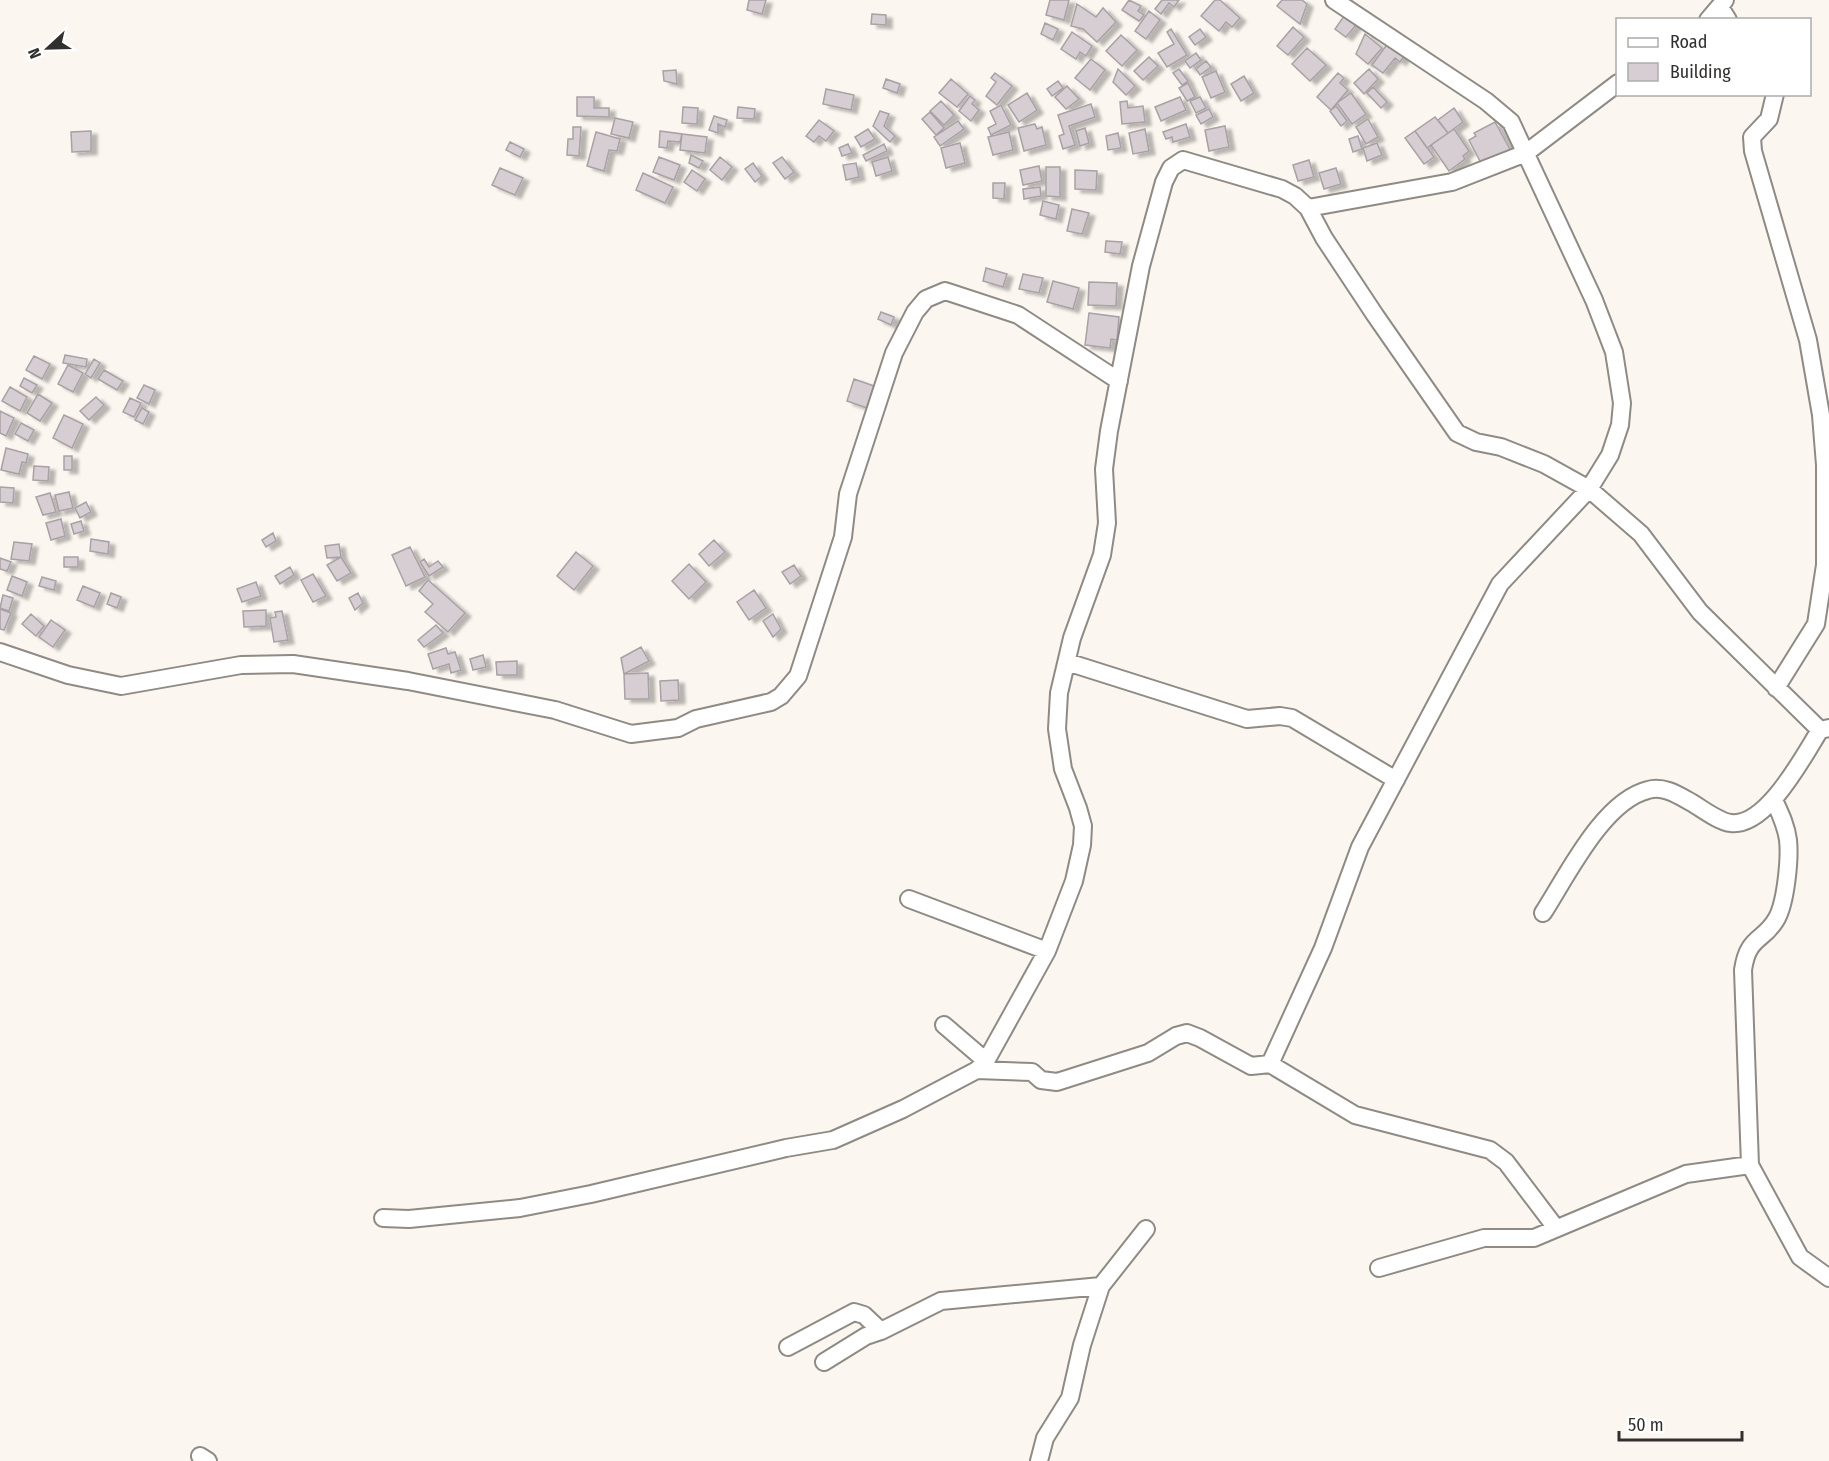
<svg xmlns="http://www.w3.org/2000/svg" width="1829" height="1461" viewBox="0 0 1829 1461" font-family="'Fira Sans Condensed',sans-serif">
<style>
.building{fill:#d6ced3;stroke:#a8a1a5;stroke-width:1.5;filter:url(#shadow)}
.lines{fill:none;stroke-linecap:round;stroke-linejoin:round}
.street-casing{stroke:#8f8a84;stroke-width:20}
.street{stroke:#fff;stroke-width:16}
</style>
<defs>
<filter id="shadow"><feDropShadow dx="6" dy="3.5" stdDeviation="1.5" flood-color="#0004"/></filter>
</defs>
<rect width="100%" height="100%" fill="#fbf6ef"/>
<path class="building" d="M749,0h17l-4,14 -15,-4z
M1050,0h19l-5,20 -18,-5z
M1129,0l12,6 -3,5 6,4 -5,6 -17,-11z
M1162,0h17l-5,7 -5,-4 -8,11 -6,-5z
M1215,0h5l20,18 -8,9 -6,-5 -7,9 -18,-15z
M1282,0h20l5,4 -7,20 -23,-18z
M1077,4l19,13 7,-9 13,14 -19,20 -14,-13 -12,-3z
M1149,11l11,9 -14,19 -11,-8z
M872,14l14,1v10l-15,-1z
M1344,16l12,9 -10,12 -11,-8z
M1045,23l13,6 -5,11 -12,-6z
M1293,27l11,10 -16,18 -11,-9z
M1171,29l16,26 -20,12 -9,-14 16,-9 -7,-12z
M1200,29l6,8 -11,8 -6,-8z
M1072,32l20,14 -6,10 -6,-4 -4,7 -15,-10z
M1365,34l17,14 -14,16 -12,-10z
M1121,35l16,15 -15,16 -16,-15z
M1391,39l17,12 -8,11 -5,-4 -12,15 -11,-8z
M1307,48l19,17 -16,16 -18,-17z
M1196,53l5,7 -11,8 -5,-7z
M1149,57l9,9 -15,14 -9,-9z
M1091,59l14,11 -15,20 -15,-12z
M1206,61l5,6 -11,8 -4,-6z
M1118,69l17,17 -9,9 -13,-13z
M1179,69l9,12 -6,4 -9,-12z
M1369,69l9,10 -14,15 -10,-11z
M676,70l1,14 -13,-3 -1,-10z
M1216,71l9,21 -14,6 -9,-21z
M995,73l17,13 -15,19 -11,-9 10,-14 -5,-4z
M1338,73l6,5 -4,5 8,7 -17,20 -14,-13z
M1244,76l10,17 -13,8 -10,-17z
M886,79l14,5 -3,9 -14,-5z
M951,79l17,15 -11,13 -18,-14z
M1058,81l5,7 -11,8 -5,-7z
M1188,83l7,14 -8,4 -8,-13z
M1067,86l12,13 -13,10 -11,-12z
M1373,87l14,15 -6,6 -14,-15z
M826,89l28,6 -3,15 -28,-6z
M1027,93l10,17 -18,12 -11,-17z
M1351,93l15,21 -14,10 -15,-21z
M970,96l5,4 -3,4 7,6 -8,11 -12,-10z
M577,97h17v11h15v9l-32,-1z
M1180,97l6,13 -25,11 -6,-14z
M1200,97l6,11 -10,5 -6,-12z
M941,101l13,14 -10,10 -14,-14z
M1127,101l1,7 15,-2 2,16 -23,2 -2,-22z
M1091,104l4,13 -26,9 6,19 -12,4 -4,-13 5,-2 -6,-19z
M1001,105l10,20 -20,10 -3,-7 8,-4 -6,-13z
M1336,106l11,15 -6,5 -11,-15z
M683,107l15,1 -1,16 -15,-1z
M738,107l17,2 -1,10 -17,-1z
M1454,108l9,14 -15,11 -10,-13z
M1209,109l4,8 -12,7 -5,-9z
M880,111l9,3 -5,12 11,10 -5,6 -17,-16z
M930,112l14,16 -8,7 -14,-16z
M714,116l13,4 -2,7 -7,-3v9l-9,-3z
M1435,117l13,16 -21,15 -12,-17z
M615,118l18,4 -4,16 -18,-4z
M1368,119l10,18 -12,7 -10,-17z
M819,120l15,11 -8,10 -7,-5 -5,6 -8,-6z
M958,121l6,8 -24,17 -6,-9z
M1495,122l17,31 -30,12 -13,-25 7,-4 -2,-3z
M1035,124l2,5 5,-2 4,18 -22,6 -6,-23z
M1186,124l4,13 -17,5 -1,-5 -6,2 -3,-7z
M1225,126l4,21 -20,4 -4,-21z
M573,127h8l-2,29 -12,-1 1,-16h5z
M1085,128l4,15 -9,3 -4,-15z
M868,129l7,10 -14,8 -6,-10z
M1145,129l4,22 -16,3 -4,-21z
M1454,129l15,22 -6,5 2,3 -16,12 -18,-26z
M91,131v20l-19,1 -1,-20z
M660,131l22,3 -2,8 -12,-1 -1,7 -8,-1z
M1415,131l19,26 -10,7 -19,-26z
M596,132l24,7 -3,12 -8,-1 -5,21 -17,-5z
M1009,132l4,18 -20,5 -5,-18z
M1118,133l3,15 -13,2 -2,-14z
M682,134l25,3 -2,16 -25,-3z
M1358,136l4,13 -9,3 -4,-13z
M510,142l14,7 -4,8 -14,-7z
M960,143l5,20 -19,5 -5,-20z
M1377,143l5,12 -15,6 -4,-13z
M848,144l4,9 -10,3 -3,-8z
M884,144l3,7 -21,10 -3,-6z
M691,155l12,6 -4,7 -10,-5z
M659,157l21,8 -6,15 -21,-8z
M720,157l12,10 -10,13 -12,-10z
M782,157l12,15 -9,7 -12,-16z
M888,157l4,14 -16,5 -4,-14z
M1309,160l5,17 -16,4 -5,-16z
M753,163l9,13 -7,6 -10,-13z
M856,163l3,14 -13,3 -3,-15z
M1039,166l3,15 -19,4 -3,-15z
M1046,167h14v30l-14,-1z
M500,168l23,10 -8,17 -23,-10z
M1336,168l5,16 -17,5 -5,-16z
M692,170l13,9 -8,12 -13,-9z
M1075,170l22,1 -1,19 -21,-1z
M643,173l30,14 -8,16 -29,-13z
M993,183h12l-1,16 -11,-1z
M1040,187l1,9 -17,3 -1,-10z
M1043,201l16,4 -3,14 -16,-4z
M1072,209l17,4 -7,21 -15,-3z
M1106,241l16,1 -2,12 -15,-2z
M986,268l21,6 -4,13 -20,-6z
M1023,274l20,4 -4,15 -20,-4z
M1053,281l26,7 -6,21 -26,-7z
M1089,282l28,1 -1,23 -28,-1z
M881,312l13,5 -3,8 -13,-6z
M1089,313l30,4 -2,23 -6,-1 -1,9 -25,-3z
M65,355l22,4 -1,8 -23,-4z
M34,356l16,8 -8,15 -16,-9z
M94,359l6,4 -9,15 -6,-4z
M68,365l15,8 -10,19 -15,-8z
M104,370l19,11 -6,9 -19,-11z
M24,378l13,7 -5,8 -12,-7z
M854,379l20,7 -7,22 -20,-7z
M144,385l11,5 -6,14 -12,-6z
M10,387l17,10 -7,14 -18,-10z
M38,394l14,9 -12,18 -13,-8z
M96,397l8,8 -15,15 -9,-9z
M130,398l11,5 -7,14 -11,-5z
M142,408l7,4 -6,12 -8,-4z
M0,411l14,7 -8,18 -6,-3z
M64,415l19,9 -11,24 -19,-10z
M21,423l13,7 -6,11 -13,-7z
M6,448l22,6 -2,9 -4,-1 -3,12 -18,-4z
M64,456h8v14h-8z
M34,466l15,1 -1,14 -15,-1z
M0,487l14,1 -1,15 -13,-1z
M69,492l4,16 -14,3 -4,-16z
M50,493l6,19 -13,3 -7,-18z
M86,502l5,10 -11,6 -5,-10z
M61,519l4,17 -14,4 -5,-17z
M81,521l3,10 -10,3 -3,-10z
M273,533l3,8 -10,6 -4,-7z
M91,539l18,3 -1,12 -18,-3z
M714,540l11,12 -16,14 -10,-12z
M14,542l18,2 -3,17 -18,-2z
M339,544l2,13 -14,1 -2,-12z
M410,547l15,30 -19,9 -14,-31z
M576,552l17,14 -19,24 -17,-14z
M64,557h14v10h-14z
M341,557l10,16 -14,8 -10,-16z
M0,558l11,4 -4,9 -7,-2z
M424,559l5,8 9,-6 5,6 -14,9 -9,-14z
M689,564l17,18 -17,17 -17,-18z
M794,565l7,11 -11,8 -8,-12z
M290,567l4,8 -14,9 -5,-8z
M313,574l13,22 -13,6 -12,-22z
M12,576l15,6 -5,14 -15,-6z
M42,577l14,4 -2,9 -15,-4z
M428,580l37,33 -17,19 -23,-20 8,-8 -14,-13z
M256,582l5,14 -19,6 -5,-13z
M83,586l17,7 -6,14 -17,-7z
M754,590l12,18 -17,12 -12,-18z
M111,593l10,4 -4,11 -10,-4z
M358,593l5,10 -8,7 -6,-12z
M3,595l10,3 -4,13 -9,-3z
M0,609l11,4 -7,17 -4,-1z
M266,610v16l-22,1 -1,-16z
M282,611l6,29 -14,2 -4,-24 6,-1 -1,-5z
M31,614l13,12 -8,10 -14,-12z
M773,614l8,15 -8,8 -10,-16z
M51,620l14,10 -12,17 -14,-10z
M436,625l7,8 -19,14 -6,-7z
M641,647l8,14 -25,13 -3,-16z
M446,648l2,6 7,-2 6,18 -10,3 -2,-9 -16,5 -5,-15z
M483,655l3,12 -13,3 -3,-11z
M517,661v14h-20l-1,-13z
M648,673l1,26h-24l-1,-25z
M678,680l1,20 -18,1 -1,-20z"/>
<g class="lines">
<defs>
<path id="street" d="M1720,7l8,13
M1708,20l17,-20
M1775,94l-6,25 -17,18 1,14 55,189 13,75 4,50v100l-9,59 -40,64
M1308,208l144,-26 74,-29 92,-70
M0,652l68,23 53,11 120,-21 52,-1 115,17 147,29 76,24 47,-6 18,-9 75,-17 10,-6 17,-20 45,-139 5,-43 46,-141 21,-41 11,-13 19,-8 73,24 101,66
M1067,662l180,57 33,-3 12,2 104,62
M1774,800c6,13 12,25 14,40 2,18 -2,61 -11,78 -13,24 -29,17 -34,52l7,195 50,92 29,21
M909,899l138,52
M1543,913c24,-37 60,-112 105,-123 14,-4 27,3 39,10 12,6 31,22 44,23 36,4 73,-68 89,-93l9,-2
M944,1025l42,36
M1270,1064l53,-116 37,-101 140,-263 89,-95 21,-34 10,-30 2,-22 -8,-51 -20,-52 -83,-178 -25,-21 -152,-101
M977,1070l55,2 9,8 16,2 91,-29 28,-17 11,-3 13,5 51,28 19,-2 85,51 135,35 16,12 50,66
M383,1218l26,1 111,-11 71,-14 195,-46 47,-8 70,-31 74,-39 9,-9 61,-110 27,-70 8,-36 1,-19 -5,-18 -15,-39 -6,-40 2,-36 13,-55 30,-83 5,-32 -3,-54 5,-38 32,-165 23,-84 7,-14 12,-8 99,29 13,7 13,12 16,30 51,77 82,118 19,9 25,5 43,17 45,25 52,45 59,78 120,118
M1379,1268l105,-30h50l152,-64 64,-9
M788,1347l66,-35 10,3 17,16
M824,1362l42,-26 15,-5 60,-30 160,-15
M200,1456l8,5
M1039,1461l6,-23 25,-40 12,-53 19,-59 45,-57"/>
</defs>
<use href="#street" class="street-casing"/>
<use href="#street" class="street"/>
</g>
<rect x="1616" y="18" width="195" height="78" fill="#ffffff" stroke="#adacab" stroke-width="1.5"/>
<rect x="1628" y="38" width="30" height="9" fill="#ffffff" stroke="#adacab" stroke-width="1.5"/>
<text x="1670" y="48" font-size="18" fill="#32302e">Road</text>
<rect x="1628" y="63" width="30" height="18" fill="#d6ced3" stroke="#adacab" stroke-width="1.5"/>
<text x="1670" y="78" font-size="18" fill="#32302e">Building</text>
<g transform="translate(48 48) rotate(248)" stroke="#ffffff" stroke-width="4.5" paint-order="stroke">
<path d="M0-4.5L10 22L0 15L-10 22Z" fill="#32302e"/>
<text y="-9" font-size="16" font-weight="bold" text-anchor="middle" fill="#32302e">N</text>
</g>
<path d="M1619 1431v9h123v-9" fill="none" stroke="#32302e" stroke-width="3"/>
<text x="1628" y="1431" font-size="18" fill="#32302e" stroke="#ffffff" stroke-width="4.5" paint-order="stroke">50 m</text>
</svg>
